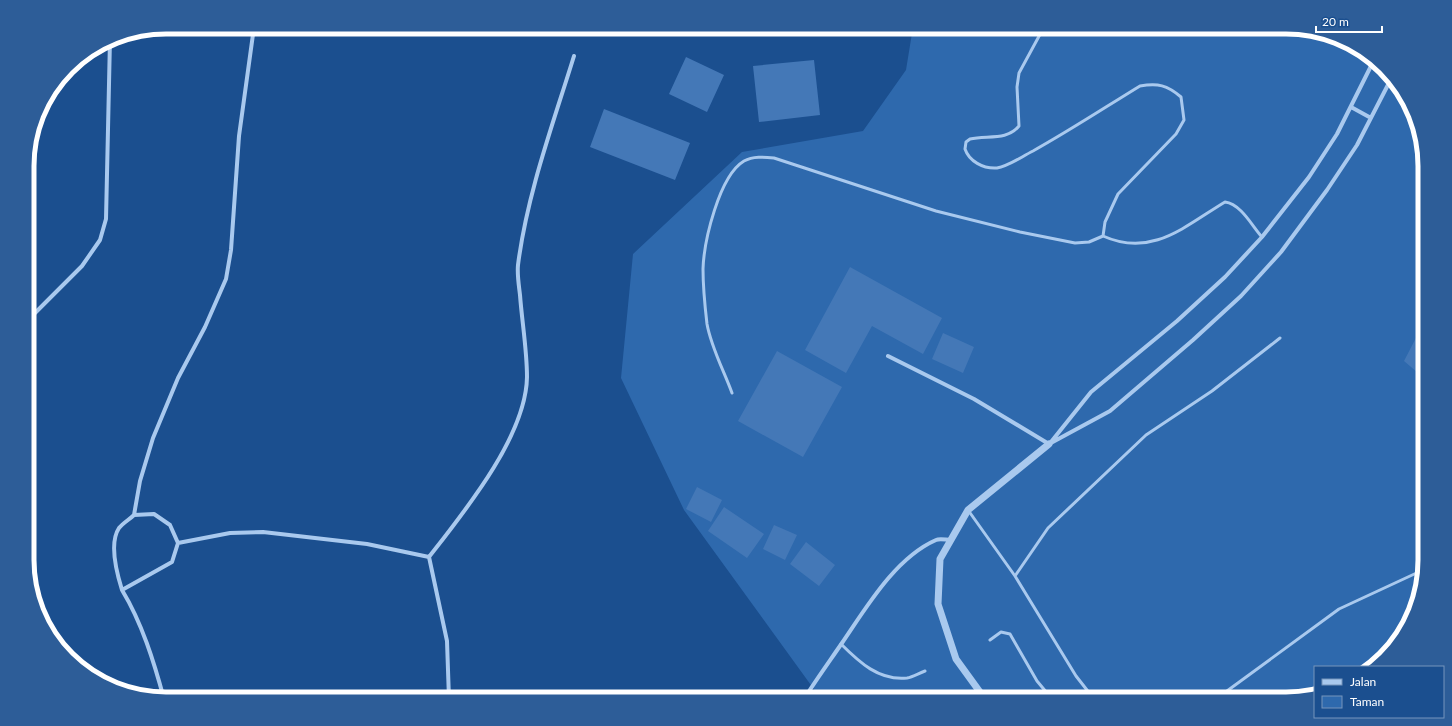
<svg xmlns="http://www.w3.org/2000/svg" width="1452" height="726" viewBox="0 0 1452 726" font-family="Lato,sans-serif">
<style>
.green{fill:#2e69ad}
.building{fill:#4478b7}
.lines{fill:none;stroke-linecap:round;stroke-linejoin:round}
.service{stroke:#a9c9ee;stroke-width:3}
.minor{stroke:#a9c9ee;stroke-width:4}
.tertiary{stroke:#a9c9ee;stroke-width:7}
.rim{fill:none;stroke:#fff;stroke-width:5}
</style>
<rect width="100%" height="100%" fill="#1b4f8f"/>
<path class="green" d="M913,27h373l61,14 49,40 28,67 1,413 -14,60 -40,46h-56v25l-20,7h-474l-137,-189 -63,-132 12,-124 109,-102 121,-21 43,-61z"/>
<path class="building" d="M686,57l38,18 -17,37 -38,-18z
M814,60l6,55 -61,7 -6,-56z
M604,109l86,34 -15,37 -85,-33z
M850,267l92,51 -19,36 -51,-28 -26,47 -41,-23z
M1424,330v48l-20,-17 14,-27z
M943,333l31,14 -11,26 -31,-14z
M777,351l65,36 -39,70 -65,-36z
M697,487l25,13 -11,22 -25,-13z
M724,507l40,27 -17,24 -39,-27z
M774,525l23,10 -12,25 -22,-11z
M806,542l29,23 -16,21 -29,-22z"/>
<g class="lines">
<path class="service" d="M1044,27l-25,46 -2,14 2,39c-12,15 -32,9 -49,13l-4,3 -1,7c4,12 18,20 32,19 12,-2 24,-11 36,-17 36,-20 71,-43 107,-65 18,-3 27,-1 41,11l3,23 -8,14 -58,60 -13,28 -2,14c49,22 82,-10 122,-34 16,2 27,24 37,35
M732,393c-8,-22 -21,-46 -25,-69 -2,-17 -4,-37 -4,-55 1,-28 16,-93 41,-108 9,-5 20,-4 30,-3l162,53 84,21 55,11 14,-1 14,-6
M968,510l47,66 61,100 18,23
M1015,576l33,-48 98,-93 66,-44 68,-53
M990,640l11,-8 9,2 27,47 15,18
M841,644c18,18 38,37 66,34 6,-1 12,-5 18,-7
M1216,699l123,-90 84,-39"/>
<path class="minor" d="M1351,107l20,11
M28,320l54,-54 18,-26 6,-21 4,-180
M888,356l86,43 75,45
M1051,442l40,-50 86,-71 48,-44 37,-40 47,-60 28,-43 36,-72
M1049,444l61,-33 83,-71 48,-44 40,-44 46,-62 30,-45 35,-68
M134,515l20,-1 16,11 8,18 -6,19 -50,28c-5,-16 -13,-47 -3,-62 4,-5 11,-9 15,-13l6,-34 13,-43 25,-60 27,-51 21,-48 5,-29 8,-114 15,-109
M178,543l52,-10 33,-1 104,12 62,13
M122,590c20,33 32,72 42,109
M449,699l-2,-58 -18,-84c36,-46 97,-121 98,-180 0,-27 -5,-55 -7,-82 -1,-9 -3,-20 -2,-30 9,-71 35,-141 56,-209
M804,699c12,-19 25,-37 38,-56 24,-35 53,-85 94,-103 4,-2 10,0 15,0"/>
<path class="tertiary" d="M985,699l-29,-40 -18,-55 2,-45 28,-49 81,-66"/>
</g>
<path d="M0 0H1452V726H0ZM166 34H1286A132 132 0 0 1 1418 166V560A132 132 0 0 1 1286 692H166A132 132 0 0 1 34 560V166A132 132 0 0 1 166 34Z" fill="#2d5d98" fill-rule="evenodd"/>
<path class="rim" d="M166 34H1286A132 132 0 0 1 1418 166V560A132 132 0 0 1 1286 692H166A132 132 0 0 1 34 560V166A132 132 0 0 1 166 34Z"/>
<rect x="1314" y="666" width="130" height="52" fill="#1b4f8f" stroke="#7695bc"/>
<rect x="1322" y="679" width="20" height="6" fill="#a9c9ee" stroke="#7695bc"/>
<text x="1350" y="686" font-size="12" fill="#ffffff">Jalan</text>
<rect x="1322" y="696" width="20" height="12" fill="#2e69ad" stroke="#7695bc"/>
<text x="1350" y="706" font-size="12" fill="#ffffff">Taman</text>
<path d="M1316 26v6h66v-6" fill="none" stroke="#ffffff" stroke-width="2"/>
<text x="1322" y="26" font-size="12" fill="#ffffff" stroke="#1b4f8f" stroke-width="3" paint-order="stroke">20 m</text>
</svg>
